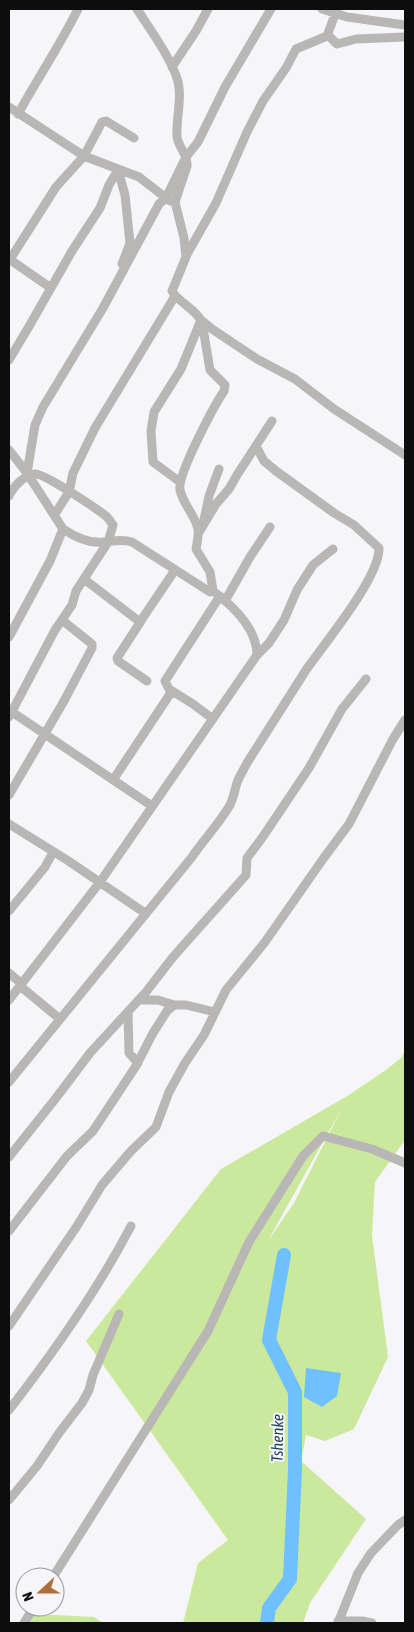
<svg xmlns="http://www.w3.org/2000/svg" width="414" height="1632" viewBox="0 0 414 1632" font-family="'Asap Condensed',sans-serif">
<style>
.green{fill:#cbe99c;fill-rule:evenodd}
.water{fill:#6fc0ff}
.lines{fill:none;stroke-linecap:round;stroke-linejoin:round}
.river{stroke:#6fc0ff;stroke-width:14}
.minor{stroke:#b8b7b5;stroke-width:9}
.labels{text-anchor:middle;stroke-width:4;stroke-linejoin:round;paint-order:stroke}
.water-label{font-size:16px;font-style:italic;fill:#1a3d56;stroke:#f6f5f9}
</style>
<rect width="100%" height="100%" fill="#f6f5f9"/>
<path class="green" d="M405,1049v91l-30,42 -3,53 16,122 -34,72 -29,12 -19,-6 -5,26 65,58 -56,84 -7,20h-120l15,-60 30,-23 -142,-199 135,-172 128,-74 37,-25 16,-13zM343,1106l-49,97 -24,35v-1z
M35,1614l59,3 9,6h-76z"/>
<path class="water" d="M306,1368l35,5 -4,23 -15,11 -18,-10z"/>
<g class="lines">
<path class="river" d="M267,1623l2,-15 21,-29 5,-109v-78l-26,-52 15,-85"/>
<path class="minor" d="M322,9l25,8 58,8
M327,36l10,-27
M172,67l24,-36 12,-22
M9,107l75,49 55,21 31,24
M18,114c20,-36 42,-69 60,-105
M118,170l7,25 5,48 -8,21
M186,256l30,-53 31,-71 16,-31 23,-33 10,-19 31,-13h2l8,8 19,-5 49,-2
M9,259l42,29
M9,261l47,-74 28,-31 18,-34 4,-1 28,17
M9,360l22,-37 41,-72 28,-43 9,-23 9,-15
M9,450l18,23 36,56 -13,32 -41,76
M27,473l8,-48 8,-18 60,-99 56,-104 7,-6 20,-41 12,-15 27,-55 46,-78
M180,482l-27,-20 -2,-31 3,-19 27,-43 20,-49 11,9 45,30 38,20 39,30 71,46
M9,496c4,-9 16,-22 26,-22 9,-1 62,35 71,42 3,3 5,6 7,9l-5,17 -32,49 -4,14 -17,25 -46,87
M55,514l14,-22 4,-19 22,-45 80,-132
M204,520l5,-24 10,-27
M63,529c12,8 26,15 41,13 10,-1 18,-3 28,0l78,50 3,-1 -3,-19 -14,-23c1,-7 3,-13 2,-20 -3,-14 -15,-25 -18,-39 -3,-15 34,-84 44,-99l1,-6 -15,-15 -8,-48c-7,-14 -22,-18 -30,-31l14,-34 -2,-19 -9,-36 12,-36c1,-11 -8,-18 -10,-29 -1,-17 4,-33 2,-50 -2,-21 -30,-59 -42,-78
M198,534l18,-30 13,-15 8,-14 35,-54
M84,579l56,43 35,-52
M225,601l25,-44 20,-30
M141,621l-24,37 1,3 29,20
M257,655l12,-12 15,-23 13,-30 16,-25 20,-16
M12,712l140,94
M213,719l-20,-15 -24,-15 -4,-8 55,-85
M113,780l59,-89
M9,795l55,-94 28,-53v-4l-30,-24
M9,824l58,36 78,53
M9,911l36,-44 8,-15
M9,973l13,11
M20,986l40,33
M9,1000l91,-118 157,-227c0,-27 -24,-49 -44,-64
M139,1000h19l16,5h12l29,7
M128,1012l1,41 9,10
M9,1082l183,-225c12,-18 27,-33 38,-52 4,-8 5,-17 8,-25 3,-6 6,-11 9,-17 20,-31 39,-62 59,-93 18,-26 74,-93 73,-122l-25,-23 -20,-12 -58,-42 -12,-10 -8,-15
M9,1157l47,-59 34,-45 56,-61 27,-35 73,-82 1,-17 15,-20 47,-70 33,-59 24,-30
M9,1231l58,-75 26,-25 43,-65 17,-33 14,-22 7,-6
M9,1326l68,-100 25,-41 29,-34 25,-24 13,-35 16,-29 19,-28 22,-45 39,-48 58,-83 26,-35 44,-85 12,-19
M9,1410c45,-58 88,-119 122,-184
M9,1500l28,-34 22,-33 23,-30 7,-13 4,-15 26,-61
M53,1577l155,-246 41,-89 54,-86 20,-20 49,13 33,14
M338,1621h24l10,2
M24,1623l10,-16
M338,1623l20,-50 13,-20 27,-28 7,-5"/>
</g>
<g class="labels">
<g class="water-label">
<text transform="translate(277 1438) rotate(-89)" y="6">Tshenke</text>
</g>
</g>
<rect width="414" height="1632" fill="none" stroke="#0d0d0e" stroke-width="20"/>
<g transform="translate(40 1592) rotate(249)"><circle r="24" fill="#f6f5f9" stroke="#99989b"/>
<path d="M0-4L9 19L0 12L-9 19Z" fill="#af6f38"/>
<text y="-8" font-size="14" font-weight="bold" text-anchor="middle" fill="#0d0d0e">N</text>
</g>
</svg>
